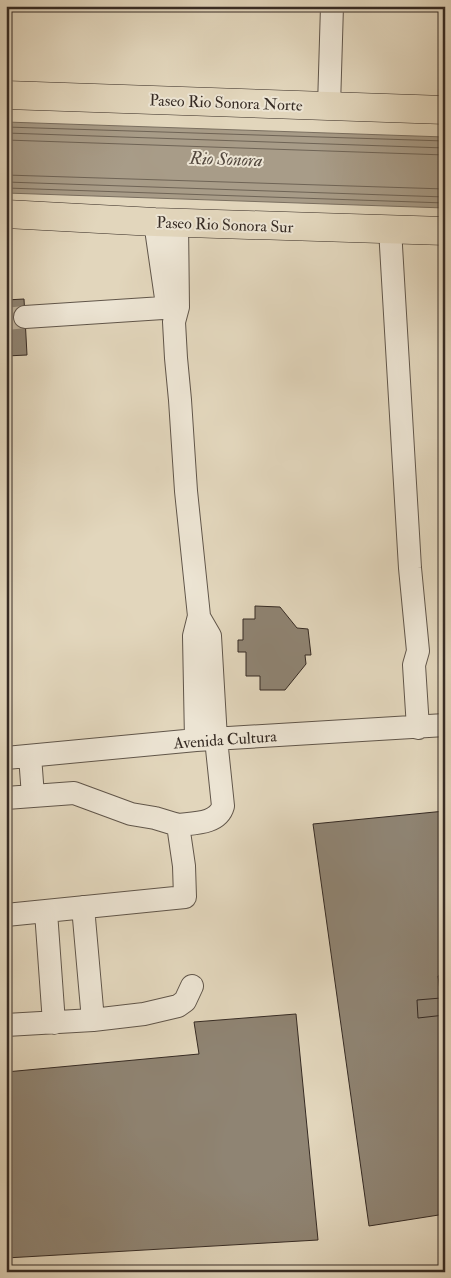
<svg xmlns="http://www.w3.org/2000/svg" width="451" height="1278" viewBox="0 0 451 1278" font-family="'IM FELL Double Pica',serif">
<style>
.water{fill:#a89c88;stroke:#7a6f60}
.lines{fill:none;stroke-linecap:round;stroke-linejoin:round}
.shore{stroke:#6f6456;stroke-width:1}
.building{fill:#8f8473;stroke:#362b24}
.minor-tunnel{stroke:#c0b49e;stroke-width:22;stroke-dasharray:22 11;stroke-linecap:butt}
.minor-casing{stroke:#61564a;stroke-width:24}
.major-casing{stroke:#362b24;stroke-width:29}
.minor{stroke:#ece4d3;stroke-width:22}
.major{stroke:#e2d6bc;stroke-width:28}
.labels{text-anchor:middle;stroke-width:4;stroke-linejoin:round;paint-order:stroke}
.street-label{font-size:16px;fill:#362b24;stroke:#ece4d3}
.water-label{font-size:18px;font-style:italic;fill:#52473d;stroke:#ece4d3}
</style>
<rect width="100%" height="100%" fill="#e2d6bc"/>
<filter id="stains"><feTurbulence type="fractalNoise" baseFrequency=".004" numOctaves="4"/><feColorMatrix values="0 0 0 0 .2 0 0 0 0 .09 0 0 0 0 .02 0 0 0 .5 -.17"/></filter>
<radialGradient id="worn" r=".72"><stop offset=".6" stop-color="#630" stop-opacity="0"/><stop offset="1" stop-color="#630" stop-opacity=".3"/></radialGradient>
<path class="water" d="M6,122l439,15v71l-439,-15z"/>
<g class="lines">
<path class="shore" d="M6,127l439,14
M6,133l439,15
M6,140l439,15
M6,175l439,14
M6,182l439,15
M6,188l439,15"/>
</g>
<path class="building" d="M24,299l3,56 -21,1v-56z
M445,395v70l-5,-69z
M255,606l25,1 17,21 11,1 3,26h-6l1,9 -21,26h-25v-14h-14v-24h-8v-12h5v-21h12z
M445,811v403l-76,12 -56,-402z
M445,975v40l-27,3 -1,-18 24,-2 -3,-22z
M296,1014l22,226 -312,18v-186l193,-18 -5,-32z"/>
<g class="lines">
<path class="minor-tunnel" d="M6,319l19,-2"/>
<defs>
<path id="minor" d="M329,106l3,-100
M155,222l12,83
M177,222l1,85 -4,15 2,36 4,42 6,91 13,125 -5,20 2,104
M390,229l20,339 8,83 -4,14 4,63
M25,317l153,-10
M6,758l190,-18 249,-15
M6,798l27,-2 -3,-40
M178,825c16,-2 40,-1 45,-19l-7,-67 -6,-103 -11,-19
M83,907l10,113
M46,912l8,111
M6,915l179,-18 -1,-31 -6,-41 -23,-7 -24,-4 -57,-21 -41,3
M6,1025l87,-5 51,-6 34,-8 7,-5 7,-15"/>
<path id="major" d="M6,95l439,15
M6,214l149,8 290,9"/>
</defs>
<use href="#minor" class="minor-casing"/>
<use href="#major" class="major-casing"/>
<use href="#minor" class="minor"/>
<use href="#major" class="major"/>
</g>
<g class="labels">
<g class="street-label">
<text transform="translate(226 102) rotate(2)" y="6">Paseo Rio Sonora Norte</text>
<text transform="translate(225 224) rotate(2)" y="6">Paseo Rio Sonora Sur</text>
<text transform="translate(225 739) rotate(-4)" y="6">Avenida Cultura</text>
</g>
<g class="water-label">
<text transform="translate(226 159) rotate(2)" y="6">Rio Sonora</text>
</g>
</g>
<rect width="451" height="1278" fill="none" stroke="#e2d6bc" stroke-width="25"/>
<rect x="8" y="8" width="436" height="1263" fill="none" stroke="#362b24" stroke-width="2.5"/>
<rect x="12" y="12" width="426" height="1253" fill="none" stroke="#362b24"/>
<rect width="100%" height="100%" filter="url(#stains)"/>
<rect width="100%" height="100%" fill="url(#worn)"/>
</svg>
